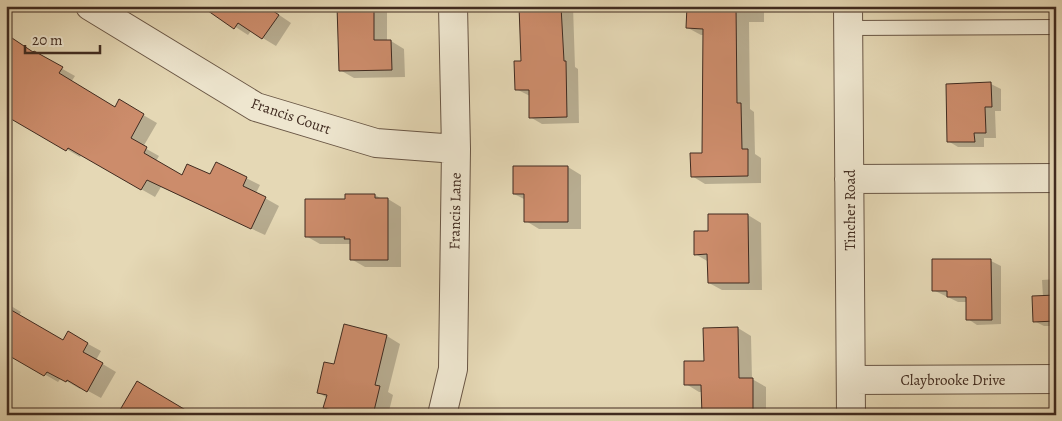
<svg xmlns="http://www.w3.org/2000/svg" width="1062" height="421" viewBox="0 0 1062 421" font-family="Alegreya,serif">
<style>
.shadow{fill:#0003}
.building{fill:#cc8c6b;stroke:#402b20}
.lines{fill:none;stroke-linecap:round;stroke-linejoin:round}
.service-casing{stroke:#695645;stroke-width:16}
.minor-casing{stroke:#695645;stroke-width:30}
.service{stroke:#eee6cf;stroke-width:14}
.minor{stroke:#eee6cf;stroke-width:28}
.labels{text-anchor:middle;stroke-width:5;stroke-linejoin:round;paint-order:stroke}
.street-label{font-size:15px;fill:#402b20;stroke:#eee6cf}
</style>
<rect width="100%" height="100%" fill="#e5d8b5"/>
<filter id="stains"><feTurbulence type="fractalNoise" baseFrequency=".004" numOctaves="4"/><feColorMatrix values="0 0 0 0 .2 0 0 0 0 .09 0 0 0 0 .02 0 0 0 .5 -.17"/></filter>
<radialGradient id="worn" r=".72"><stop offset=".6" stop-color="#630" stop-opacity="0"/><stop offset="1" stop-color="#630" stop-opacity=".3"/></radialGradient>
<path class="shadow" d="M203,6h63l25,17 -15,23 -25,-15 -3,4z
M339,6h48v35h4l13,8 1,28 -51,1 -14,-8z
M520,6h53l2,61 3,2 1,54 -37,1 -12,-7v-21l-14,-7 6,-26z
M703,6h61v16h-15l1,87 4,3 1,42 6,4v25l-56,1 -13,-8 12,-22v-119h-3l-13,-7z
M6,34l28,19 41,23 -4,6 44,26 4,-7 38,22 -14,24 16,9 -3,5 26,16 64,1 14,7 -4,8 23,13 -14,29 -104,-48 -6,10 -74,-42 -1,2 -74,-43z
M991,84l10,5v22h-6l1,27h-12v9h-26l-10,-6 -1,-56z
M568,167l13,8v54h-42l-13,-8v-21l-12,-6z
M375,195l7,4h6l13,8v60h-36l-14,-8v-15h-31l-14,-8 41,-36z
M748,215l13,8 1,67h-40l-13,-7v-21l-14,-8 14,-22z
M933,261h58l10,5v58l-24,1 -9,-6 -1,-17h-9l-25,-12z
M1056,279v47h-12l-10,-5 9,-24 -1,-17z
M6,303l15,9 -2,4 44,25 5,-8 33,18 -5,9 20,12 -15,26 -20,-11 -1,2 -19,-11 -3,4 -52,-30z
M344,326l43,10 13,8 -12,48 5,3 -5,20h-50l-13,-8 2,-9 -9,-6 17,-26z
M738,328l13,8 1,43 14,8v28h-63v-23h-4l-13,-8z"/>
<path class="building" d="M201,6h65l13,9 -17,24 -24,-16 -4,6z
M337,6h37v34h17l1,30 -53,1z
M519,6h42l3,55h2l1,56 -38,1v-28h-14l-1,-29h7z
M687,6h49l1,97h4l1,46h6v27l-57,1 -1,-24h12l1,-124 -17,-1z
M6,34l27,18 1,-1 29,16 -4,6 56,34 4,-8 25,15 -13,24 16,9 -3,6 38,22 5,-11 23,10 6,-12 31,15 -4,9 23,11 -15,32 -104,-49 -6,10 -73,-42 -2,3 -60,-35z
M991,82l1,25h-7l1,26h-12l1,9h-28l-1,-58z
M513,166h55v56h-44v-28h-11z
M345,194h30v4h13v62h-38v-21h-6l1,-2h-40v-38h40z
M708,214h40l1,69h-41l-1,-29 -13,1v-24h14z
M932,259h59l1,61h-26v-23h-19v-6h-15z
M1056,295v26l-23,1 -1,-26z
M6,307l57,33 5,-9 20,12 -5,9 20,11 -16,29 -20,-12 -1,2 -19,-10 -3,4 -38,-22z
M344,324l43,11 -12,50 5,1 -7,29h-33v-3l-17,-4 4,-13 -10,-2 7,-31 10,2z
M738,327l1,51h14v34h-18v3h-33l-1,-30h-17v-24h20l-1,-33z
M137,381l57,34h-77z"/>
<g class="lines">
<defs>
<path id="service" d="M848,28l208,-1"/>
<path id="minor" d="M90,6l166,101 120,36 80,6
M848,6l3,409
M849,179l207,-1
M851,380l205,-1
M442,415l11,-46 3,-220 -3,-143"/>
</defs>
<use href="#service" class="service-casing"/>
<use href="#minor" class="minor-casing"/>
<use href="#service" class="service"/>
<use href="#minor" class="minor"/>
</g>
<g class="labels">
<g class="street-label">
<text transform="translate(291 116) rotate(19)" y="5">Francis Court</text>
<text transform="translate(850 210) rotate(-90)" y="5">Tincher Road</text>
<text transform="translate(455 211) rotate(-89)" y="5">Francis Lane</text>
<text x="953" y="385">Claybrooke Drive</text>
</g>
</g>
<rect width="1062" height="421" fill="none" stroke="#e5d8b5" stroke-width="25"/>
<rect x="8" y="8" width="1047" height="406" fill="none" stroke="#402b20" stroke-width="2.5"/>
<rect x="12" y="12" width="1037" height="396" fill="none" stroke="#402b20"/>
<path d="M25 45v8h75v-8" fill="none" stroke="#402b20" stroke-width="2.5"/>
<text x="32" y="45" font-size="15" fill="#402b20" stroke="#eee6cf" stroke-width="4" paint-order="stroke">20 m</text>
<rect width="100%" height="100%" filter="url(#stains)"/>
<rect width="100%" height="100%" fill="url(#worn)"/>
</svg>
